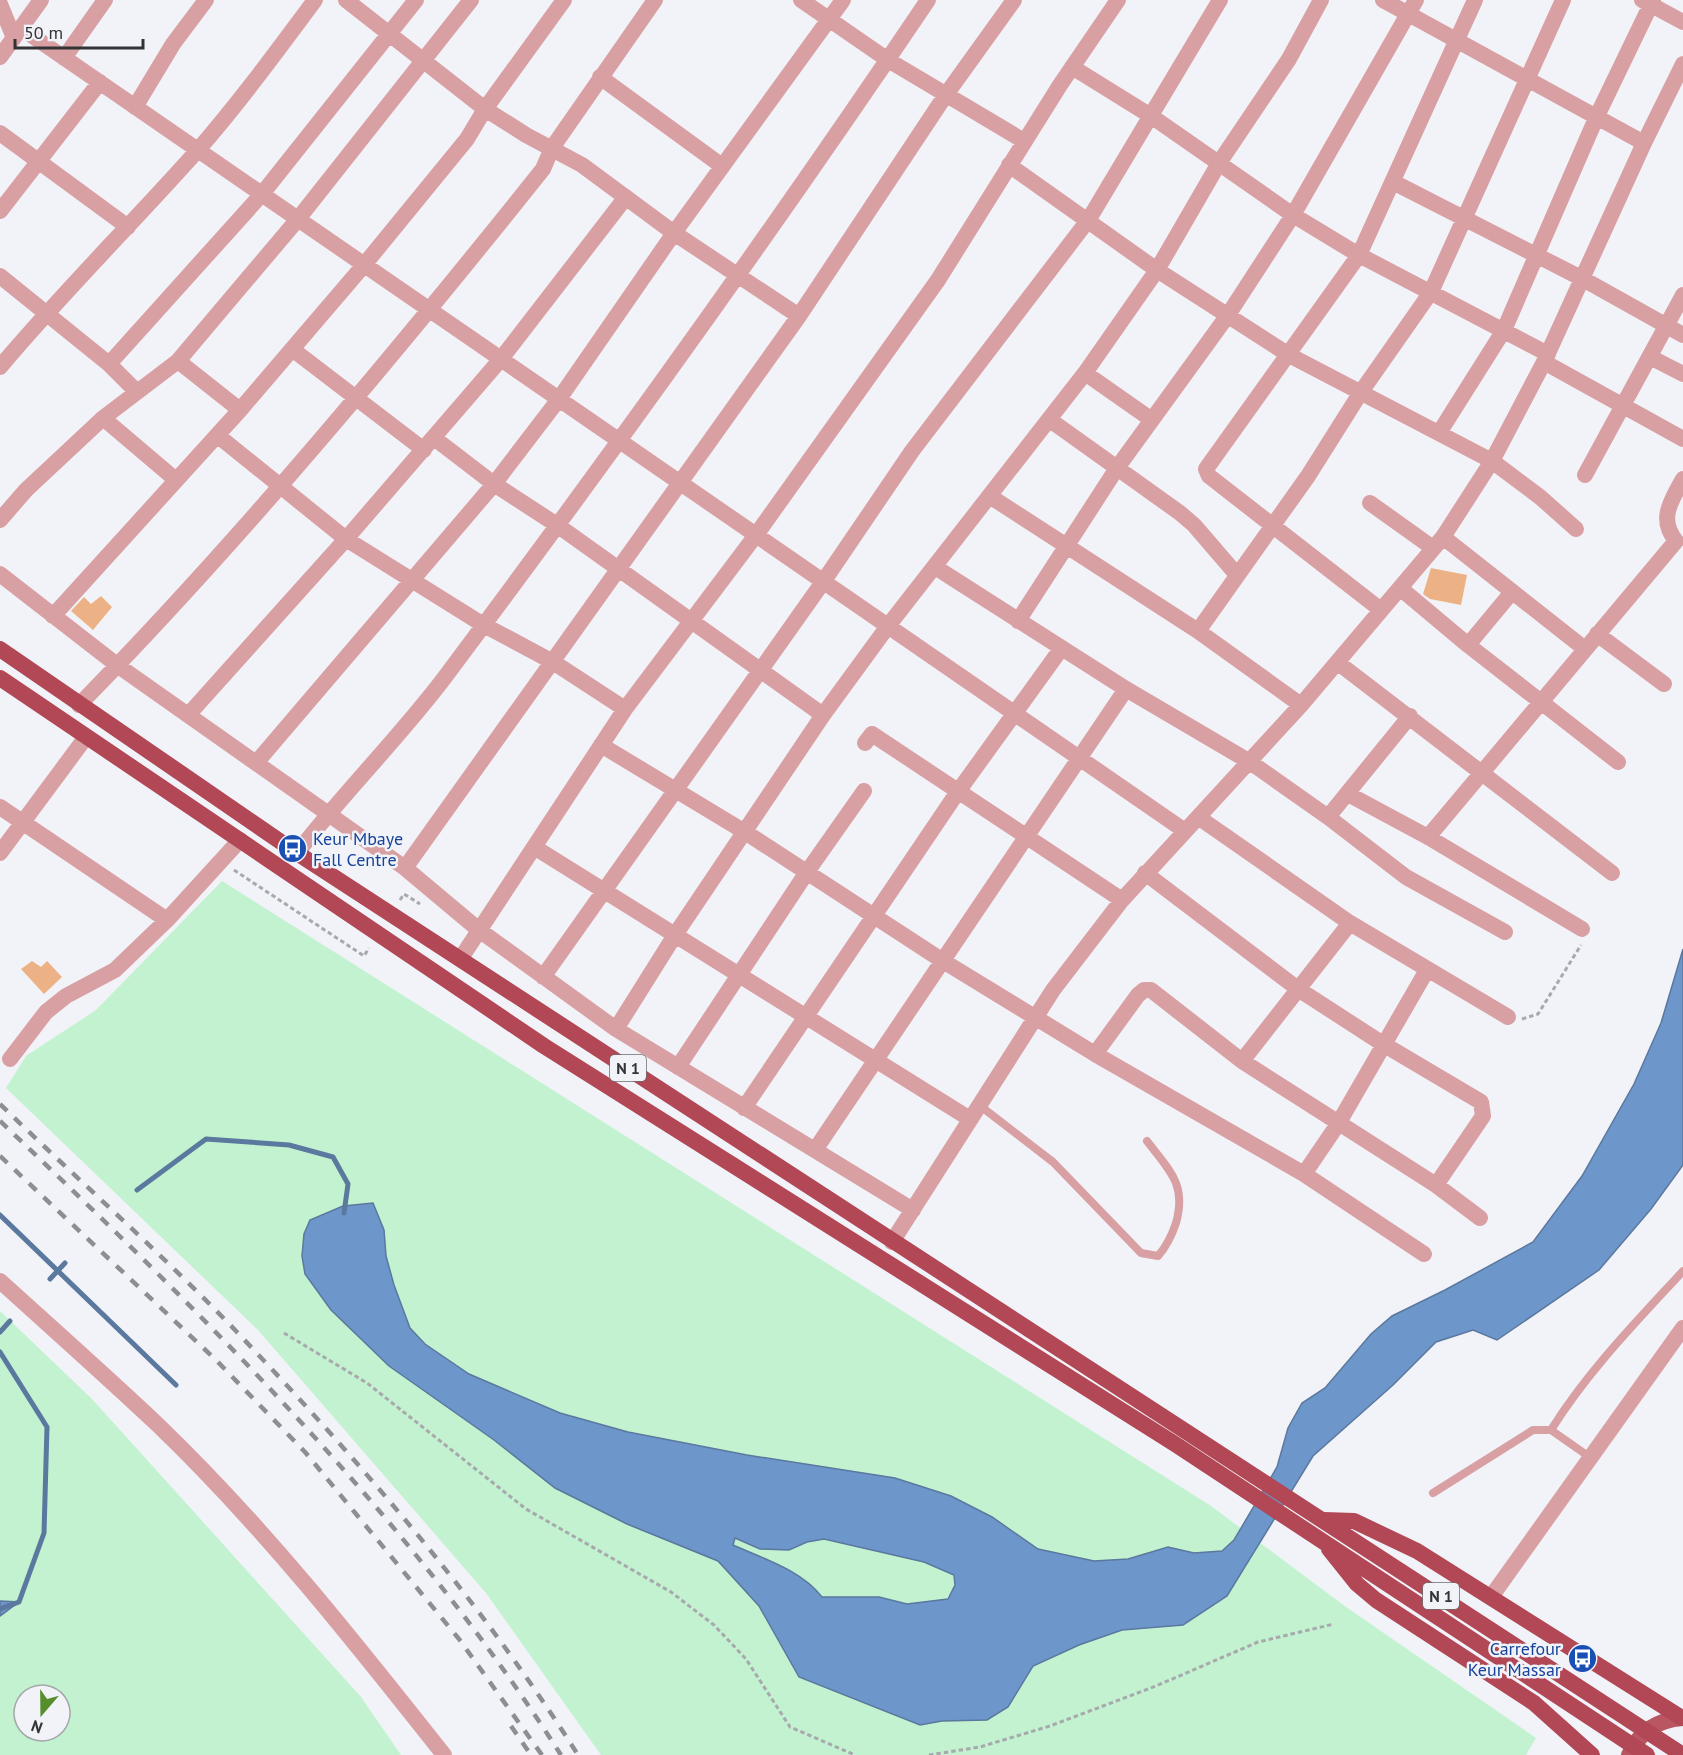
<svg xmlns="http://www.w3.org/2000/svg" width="1683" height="1755" viewBox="0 0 1683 1755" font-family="'PT Sans',sans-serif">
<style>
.green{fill:#c2f2cf;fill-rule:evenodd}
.water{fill:#6d96cb;stroke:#5b789e;stroke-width:1.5;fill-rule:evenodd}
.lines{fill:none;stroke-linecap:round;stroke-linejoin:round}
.stream{stroke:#5b789e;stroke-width:5}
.building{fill:#ecb285}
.path{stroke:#a7a9ad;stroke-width:3;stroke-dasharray:4.5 3;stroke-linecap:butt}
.service{stroke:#d9a0a4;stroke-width:8}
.minor{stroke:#d9a0a4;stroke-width:16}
.tertiary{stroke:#d9a0a4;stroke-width:16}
.primary{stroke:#b95662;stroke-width:16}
.trunk{stroke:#b24756;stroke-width:16}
.rail{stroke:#8d8e92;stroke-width:4.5;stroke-dasharray:10 10;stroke-linecap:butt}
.labels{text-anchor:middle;stroke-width:5;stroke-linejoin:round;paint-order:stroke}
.shield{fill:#f1f3f8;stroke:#6b6d70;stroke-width:1.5}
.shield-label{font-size:16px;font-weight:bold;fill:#323335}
.transit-label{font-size:18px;fill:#164399;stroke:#f1f3f8;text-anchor:start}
</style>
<rect width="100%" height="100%" fill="#f1f3f8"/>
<path class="green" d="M222,881l989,625 135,101 190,131 -10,17h-925l-115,-162 -228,-263 -252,-242 20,-32 70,-46z
M0,1311l92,88 269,298 40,58h-401zM24,1695h36v36h-36z"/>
<path class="water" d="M1683,949v216l-32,44 -52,61 -102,70 -24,-10 -37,12 -43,43 -80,71 -86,140 -44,29 -61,5 -43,15 -46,21 -25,41 -21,13 -45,1 -22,4 -121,-48 -40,-71 -41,-45 -91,-37 -72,-36 -61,-48 -105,-74 -58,-56 -26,-36 -3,-18 2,-22 6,-14 33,-14 30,-3 11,27 2,26 8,29 16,43 15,16 44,30 91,39 68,19 119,23 148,23 56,18 41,21 46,32 56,12 34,-2 40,-12 26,6 28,-2 12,-11 43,-73 11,-39 14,-25 23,-15 46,-54 21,-18 53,-26 88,-48 49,-66 52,-92 27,-61zM735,1538l25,11 29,1 18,-8 17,-3 100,23 30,13 1,10 -7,14 -41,5 -28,-7h-57c-21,-27 -58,-38 -89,-52z
M0,1601l19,1 -19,14z"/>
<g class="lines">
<path class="stream" d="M137,1190l69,-51 83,6 44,12 15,27 -4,29
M0,1215l176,170
M50,1279l15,-16
M0,1332l10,-11
M0,1352l47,75 -3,106 -25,69 -19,7"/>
</g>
<path class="building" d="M1431,568l36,7 -6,30 -31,-6 -7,-5z
M101,596l11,11 -19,23 -22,-19 13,-14 7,7z
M32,961l9,6 6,-6 15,16 -18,17 -23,-25z"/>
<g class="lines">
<path class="path" d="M234,870l130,86 5,-8
M400,900l4,-6 16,10
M1522,1019l16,-5 43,-69
M284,1333l83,50 159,126 145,83 43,33 32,34 44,68 65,28
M929,1755l51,-8 70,-21 106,-40 102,-44 76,-18"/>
<path class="service" d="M979,1105l74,57 88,91 17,3c8,-9 14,-21 18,-33 11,-39 -7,-53 -29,-82
M1551,1430c37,-59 85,-108 132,-159
M1433,1493l100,-63h18l40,28"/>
<path class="minor" d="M346,0l139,109 41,26 56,30 92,68 125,83
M801,0l87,60 136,81
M1383,0l261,143
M1642,0l41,22
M0,4l14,34
M21,28l1164,803
M0,57l41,-57
M64,58l41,-58
M1072,67l79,49 142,99 66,40 189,99
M600,77l122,89
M135,107l38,-63 33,-44
M0,133l128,94
M1009,165l148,105 132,85 203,106 48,36 36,32
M1393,182l190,97 100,56
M0,211l100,-129
M0,276l109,88 27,27
M292,349l132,101
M1650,357l33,17
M178,361l62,49
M1544,362l139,77
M109,364l153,-170 154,-194
M0,367c63,-75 132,-143 197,-216 42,-48 80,-100 118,-151
M1085,373l67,47
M103,418l73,62
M1050,420l130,93 14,12 43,50
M1439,433l65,-103 93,-214 56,-116
M217,435l129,104 136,85 71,38 72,47
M434,438l60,46 63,41 266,190
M1585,475l98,-180
M991,497l207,134 103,74
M1370,503l63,45
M0,520l26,-30 77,-72 75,-57 120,-142 173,-219
M1443,537l142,112
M935,567l191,122 124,73 78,55 78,60 99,55
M0,574l117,91 288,203 74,62 137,99 297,181
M1400,588l68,57 150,117
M1381,610l-172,-134 -3,-7 153,-214 116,-255
M53,616l187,-206 124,-145 103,-126 18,-30 79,-109
M1018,621l99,-153 111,-153 65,-100 123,-215
M1198,631l110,-155 53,-84 70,-100 132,-292
M1597,634l67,50
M1468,645l44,-53
M1337,662l275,211
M79,705c165,-169 317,-352 464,-536l9,-21 103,-148
M189,714l157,-175 155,-180 125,-162
M865,743l7,-9 250,166
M601,745l144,87 198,129 152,93 209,120 120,80
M256,763l238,-279 65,-85 115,-166 169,-233
M1348,794l80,43 154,92
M0,807l167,113
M1198,817l152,106 158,94
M1328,817l82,-101
M1428,837l248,-296c-18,-22 -5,-40 7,-62
M534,847l436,272
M0,853l86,-116
M297,853c47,-61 102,-115 148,-176 166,-222 328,-447 483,-677
M405,868l394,-552 146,-220 69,-96
M1145,873l153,116 85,55 98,58 2,14 -47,69
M461,958l164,-249 131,-174 182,-255 122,-195 58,-85
M543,977l280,-395 89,-131 177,-232 131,-219
M616,1029l59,-94 148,-220 65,-89 197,-253 72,-103 62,-107 70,-104 32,-59
M1095,1054l43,-59 6,-5h7l91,71 194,124 44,33
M10,1059l36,-47 20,-16 49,-26 52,-50 73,-80
M1242,1061l108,-138
M678,1067l129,-195 57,-81
M744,1108l213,-315 104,-144
M815,1150l311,-461
M1304,1174l34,-50 89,-154
M892,1242l161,-252 69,-90 179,-195 142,-168 49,-76 52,-99 100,-219 39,-79
M1491,1597l192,-269"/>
<path class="tertiary" d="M0,1281c53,48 106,95 158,144 105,101 196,216 286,330"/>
<path class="primary" d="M1629,1755c11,-24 28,-35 54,-37"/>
<path class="trunk" d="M0,649l297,204 1386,902
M0,678l544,368 631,398 472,311
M1324,1520l30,1 63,30 265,167
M1329,1549l28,35 19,16 158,103 58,52"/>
<path class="rail" d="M0,1104c78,76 161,149 236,227 125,132 245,270 342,424
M0,1121c205,195 408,394 561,634
M0,1156l216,204 89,92 154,187 83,116
M511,1726l20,29"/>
</g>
<defs>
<symbol id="bus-disc" viewBox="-11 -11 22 22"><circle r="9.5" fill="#1a4fb4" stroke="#f1f3f8"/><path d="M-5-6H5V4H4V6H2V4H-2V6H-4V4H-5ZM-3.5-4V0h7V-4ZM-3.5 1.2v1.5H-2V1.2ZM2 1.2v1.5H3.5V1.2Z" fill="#fff"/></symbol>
</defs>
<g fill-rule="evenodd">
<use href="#bus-disc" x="276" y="832" width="33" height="33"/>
<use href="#bus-disc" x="1566" y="1642" width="33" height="33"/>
</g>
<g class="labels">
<g class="shield">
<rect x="610" y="1055" width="36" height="26" rx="4.5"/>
<rect x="1423" y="1583" width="36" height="26" rx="4.5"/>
</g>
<g class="shield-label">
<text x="628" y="1074">N 1</text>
<text x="1441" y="1602">N 1</text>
</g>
<g class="transit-label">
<text x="313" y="845">Keur Mbaye<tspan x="313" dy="21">Fall Centre</tspan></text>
<text x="1561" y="1655" text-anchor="end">Carrefour<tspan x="1561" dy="21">Keur Massar</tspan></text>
</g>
</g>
<g transform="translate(42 1713) rotate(200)"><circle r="28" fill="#f1f3f8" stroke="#a5a6aa" stroke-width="1.5"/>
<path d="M0-4.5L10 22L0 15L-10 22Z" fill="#568e2b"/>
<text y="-9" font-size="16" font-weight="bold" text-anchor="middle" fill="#323335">N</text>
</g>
<path d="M15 39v9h128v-9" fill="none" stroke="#323335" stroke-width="3"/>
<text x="24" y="39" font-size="18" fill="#323335" stroke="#f1f3f8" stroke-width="4.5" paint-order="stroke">50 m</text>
</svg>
